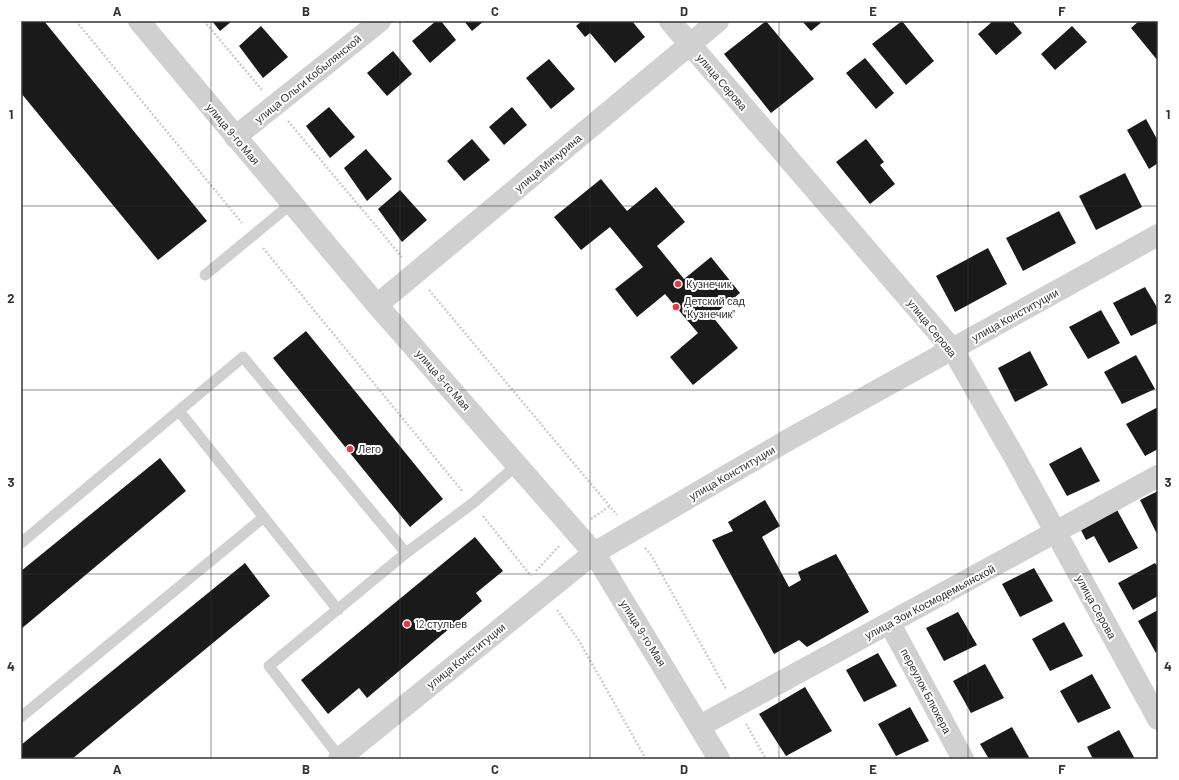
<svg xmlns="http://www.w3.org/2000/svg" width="1179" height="780" viewBox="0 0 1179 780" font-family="Barlow,sans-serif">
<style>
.building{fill:#1a1a1a}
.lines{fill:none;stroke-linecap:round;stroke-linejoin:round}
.path{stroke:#cdcdcd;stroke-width:2.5;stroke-dasharray:2 2;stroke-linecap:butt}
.service{stroke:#d0d0d0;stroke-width:11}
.minor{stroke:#d0d0d0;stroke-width:22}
.tertiary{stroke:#d0d0d0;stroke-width:22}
.grid{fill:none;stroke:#333;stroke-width:1;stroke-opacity:0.55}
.poi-dot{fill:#e63946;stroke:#fff;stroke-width:1.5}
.labels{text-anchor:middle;stroke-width:4;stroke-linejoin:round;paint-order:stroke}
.street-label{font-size:11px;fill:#333;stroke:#fff}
.poi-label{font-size:11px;fill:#333;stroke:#fff;text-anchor:start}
.neatline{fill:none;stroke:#333;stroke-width:1.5}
.grid-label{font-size:13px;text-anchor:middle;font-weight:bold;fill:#333}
</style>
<rect width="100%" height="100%" fill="#fff"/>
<path class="building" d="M21,21h23l163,200 -49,39 -137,-167z
M212,21h20l-12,10z
M436,21h5l15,19 -26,23 -18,-22z
M464,21h20l-12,10z
M582,21h50l13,16 -30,26 -25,-30 -5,4 -9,-11z
M766,21l48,58 -43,34 -47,-59z
M802,21h21l-12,10z
M902,21l32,40 -28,24 -34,-41z
M993,21h19l10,12 -26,22 -18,-21z
M1139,21h19v40l-27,-33z
M261,26l27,31 -25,21 -24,-32z
M1072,26l15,16 -32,28 -14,-16z
M393,51l19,23 -25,22 -20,-23z
M865,58l29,35 -18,16 -30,-36z
M549,59l26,30 -24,20 -25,-31z
M329,107l26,30 -25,21 -24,-32z
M512,107l15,18 -23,20 -15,-18z
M1146,119l12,22v22l-9,6 -22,-39z
M472,139l18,21 -26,21 -17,-20z
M866,139l18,23 -4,3 15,19 -25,20 -34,-42z
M366,149l26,30 -25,22 -23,-33z
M1125,173l17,34 -46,23 -17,-34z
M601,179l26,32 29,-24 29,35 -28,24 27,33 27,-22 29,36 -28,23 26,32 -45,37 -23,-28 28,-24 -33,-39 -28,23 -22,-28 28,-22 -33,-40 -29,23 -27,-33z
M400,190l27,30 -25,22 -24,-33z
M1059,211l17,32 -53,28 -17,-33z
M988,248l19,36 -52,28 -19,-36z
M1145,287l13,22v14l-27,13 -18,-33z
M1101,310l19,33 -32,16 -19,-32z
M306,331l137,168 -33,28 -137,-169z
M1030,351l18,34 -33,17 -17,-34z
M1136,355l19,34 -33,15 -18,-32z
M1158,407v42l-13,7 -19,-32z
M1081,447l19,34 -33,15 -18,-32z
M160,458l26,33 -165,138v-58z
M1158,491v45l-18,-36z
M765,500l15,26 -18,11 27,50 12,-7 -3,-8 38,-18 33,58 -62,35 -8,-7 -25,14 -62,-114 21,-9 -5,-9z
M1116,508l22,40 -29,15 -15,-27 -8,4 -6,-12z
M475,537l28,34 -27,22 6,8 -115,97 -8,-10 -31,26 -27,-34z
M245,563l25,33 -198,163h-51v-14z
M1155,563l3,5v28l-25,14 -15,-27z
M1034,568l19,33 -33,16 -18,-33z
M1158,610v42l-2,1 -18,-32z
M958,612l19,33 -33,16 -18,-33z
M1064,622l19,34 -33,15 -18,-32z
M878,653l19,33 -33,16 -18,-32z
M985,664l19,34 -33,15 -18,-32z
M1092,674l19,34 -33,15 -18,-32z
M805,687l27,44 -46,25 -27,-42z
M910,707l19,34 -33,15 -18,-32z
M1012,727l18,32h-41l-9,-15z
M1119,730l16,29h-42l-6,-12z"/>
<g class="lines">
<path class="path" d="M76,21l166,202
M204,21l58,69
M288,121l114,136
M263,248l200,244
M429,290l188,225
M483,516l48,60
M591,519l19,-13
M645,548l6,7 75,134
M536,571l24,-26
M557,610l21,29 68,120
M746,724l20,35"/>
<path class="service" d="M205,275l86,-71
M179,411l159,199
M21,543l222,-186 163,196
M21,717l243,-200
M340,758l-71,-92 137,-113 67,-50 44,-38"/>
<path class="minor" d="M670,21l283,329 62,108 143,261
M235,137l145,-116
M377,305l341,-284
M890,624l73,135
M700,726l458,-250
M339,759l255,-206 125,206"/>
<path class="tertiary" d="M139,21l238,284 217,248 194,-113 370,-205"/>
</g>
<path class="grid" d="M211,21v738M400,21v738M590,21v738M779,21v738M968,21v738M21,206h1137M21,390h1137M21,574h1137"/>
<g class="poi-dot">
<circle cx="678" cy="284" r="4"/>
<circle cx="676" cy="307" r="4"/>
<circle cx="350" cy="449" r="4"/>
<circle cx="407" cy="624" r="4"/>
</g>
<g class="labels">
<g class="street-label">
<text transform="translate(308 79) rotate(-39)" y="4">улица Ольги Кобылянской</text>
<text transform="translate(722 82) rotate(49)" y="4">улица Серова</text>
<text transform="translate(233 134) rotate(50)" y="4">улица 9-го Мая</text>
<text transform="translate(548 163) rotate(-40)" y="4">улица Мичурина</text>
<text transform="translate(1015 315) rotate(-29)" y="4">улица Конституции</text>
<text transform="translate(932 328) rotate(51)" y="4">улица Серова</text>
<text transform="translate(443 380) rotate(49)" y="4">улица 9-го Мая</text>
<text transform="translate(732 473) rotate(-30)" y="4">улица Конституции</text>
<text transform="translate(930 602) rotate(-28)" y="4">улица Зои Космодемьянской</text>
<text transform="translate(1096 607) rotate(61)" y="4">улица Серова</text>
<text transform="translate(643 633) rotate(58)" y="4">улица 9-го Мая</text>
<text transform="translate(466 656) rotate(-39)" y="4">улица Конституции</text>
<text transform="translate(926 691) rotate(62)" y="4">переулок Блюхера</text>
</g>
<g class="poi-label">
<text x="686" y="288">Кузнечик</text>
<text x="684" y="305">Детский сад<tspan x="684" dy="13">"Кузнечик"</tspan></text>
<text x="358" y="453">Лего</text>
<text x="415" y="628">12 стульев</text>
</g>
</g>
<rect width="1179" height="780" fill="none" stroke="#ffffff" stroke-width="44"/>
<rect x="22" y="22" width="1135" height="736" class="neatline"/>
<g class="grid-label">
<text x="117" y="16">A</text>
<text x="306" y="16">B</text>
<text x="495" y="16">C</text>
<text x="684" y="16">D</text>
<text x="873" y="16">E</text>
<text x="1062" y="16">F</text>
<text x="11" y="119">1</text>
<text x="1168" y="119">1</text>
<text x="11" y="303">2</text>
<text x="1168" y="303">2</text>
<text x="11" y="487">3</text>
<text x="1168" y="487">3</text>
<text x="11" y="671">4</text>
<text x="1168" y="671">4</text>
<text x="117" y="774">A</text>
<text x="306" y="774">B</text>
<text x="495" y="774">C</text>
<text x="684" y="774">D</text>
<text x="873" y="774">E</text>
<text x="1062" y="774">F</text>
</g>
</svg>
